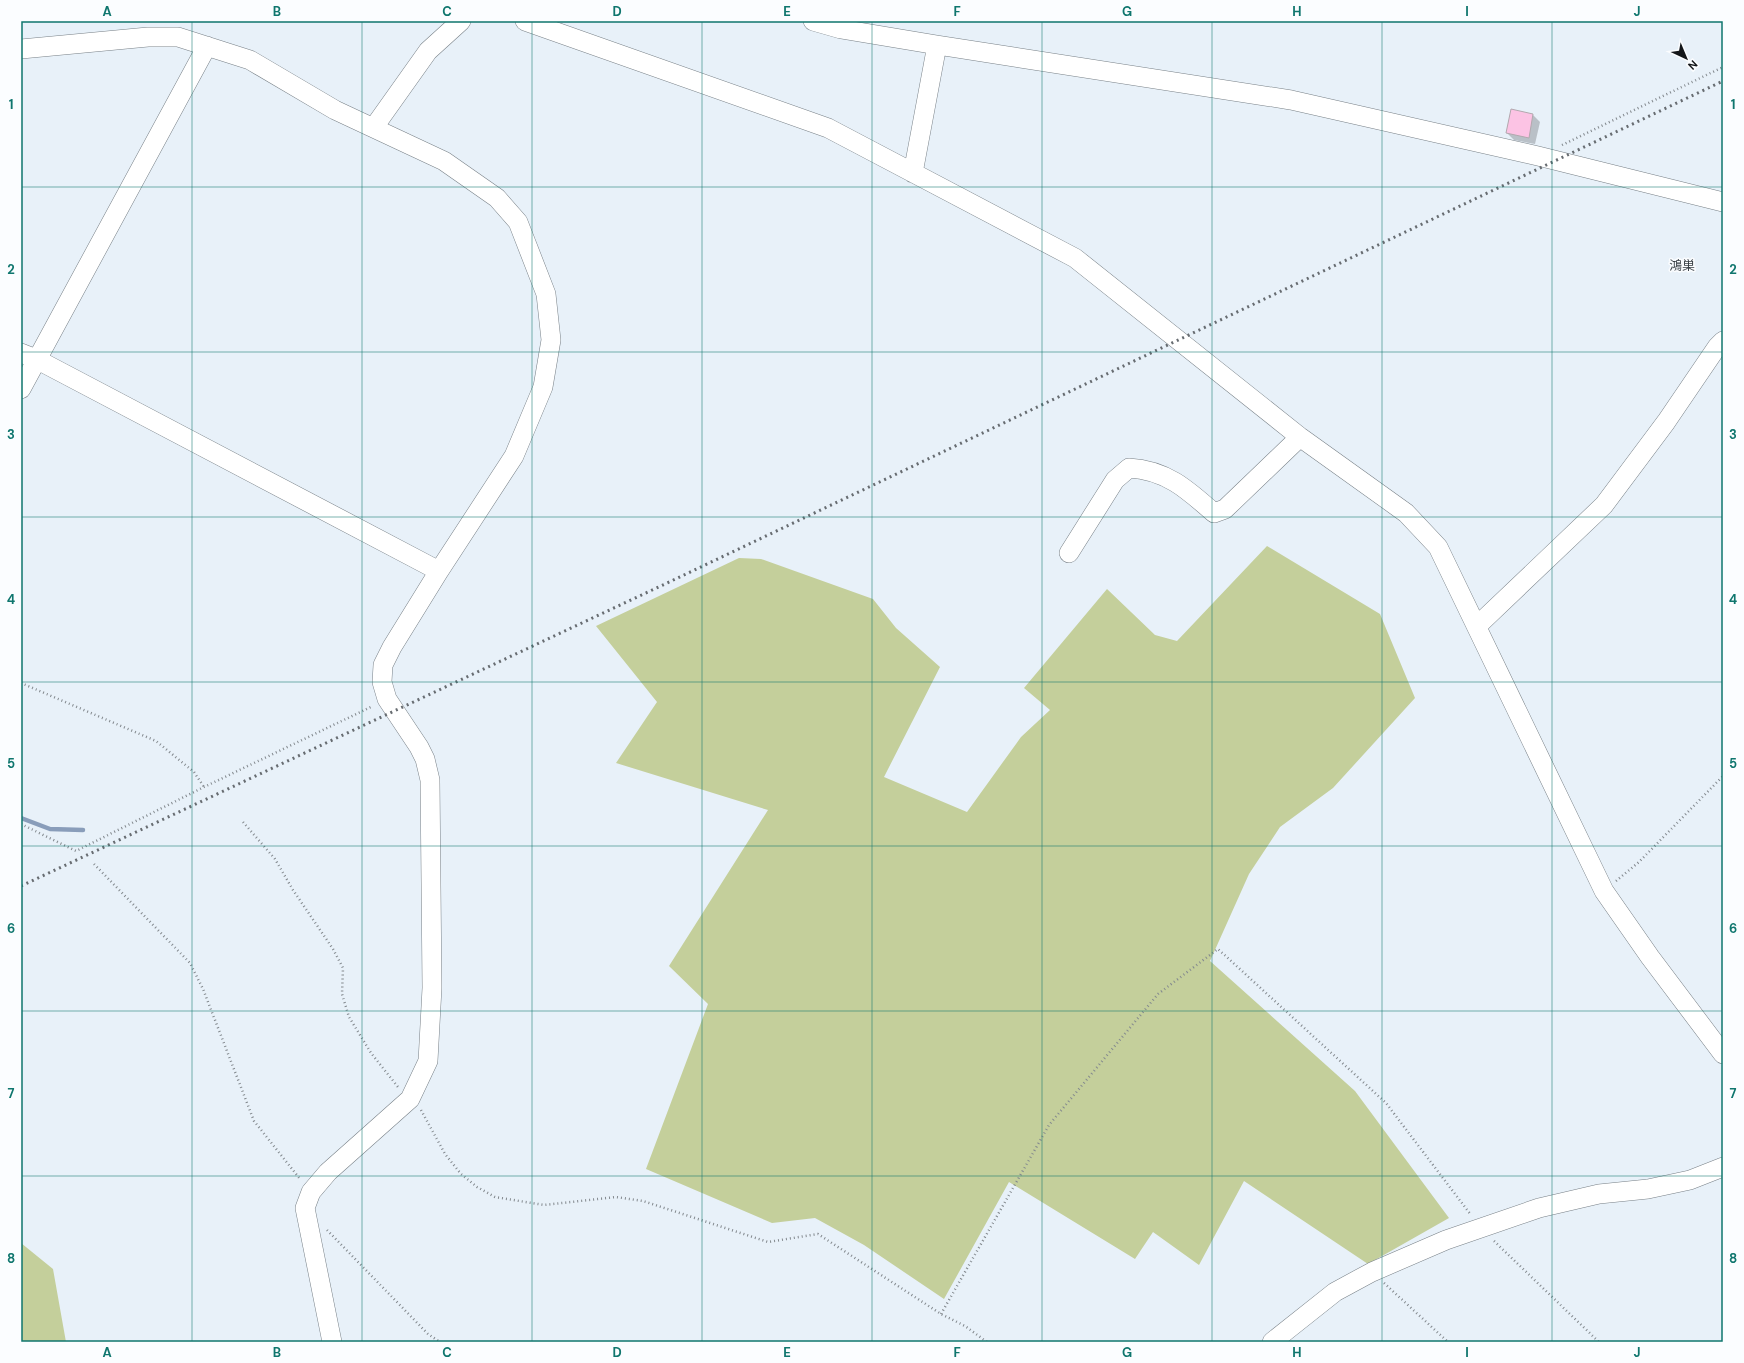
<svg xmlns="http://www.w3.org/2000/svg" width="1744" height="1363" viewBox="0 0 1744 1363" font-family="'DM Sans','Noto Sans JP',sans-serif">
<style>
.green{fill:#c4cf9b}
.shadow{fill:#0003}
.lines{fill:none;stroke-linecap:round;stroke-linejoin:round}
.stream{stroke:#899dba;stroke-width:4.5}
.building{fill:#fcc3e4;stroke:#b2a8ae}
.minor-casing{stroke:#788087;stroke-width:20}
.path{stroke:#83898e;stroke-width:2.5;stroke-dasharray:1 3;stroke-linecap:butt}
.minor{stroke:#fff;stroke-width:19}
.rail{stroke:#676c71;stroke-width:3;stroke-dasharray:2 4;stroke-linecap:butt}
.grid{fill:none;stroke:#0f766e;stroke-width:1;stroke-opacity:0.55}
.labels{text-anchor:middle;stroke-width:3;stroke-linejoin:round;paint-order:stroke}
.quarter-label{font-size:13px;fill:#373e44;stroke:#fbfdff}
.neatline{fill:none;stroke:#0f766e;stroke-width:1.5}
.grid-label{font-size:13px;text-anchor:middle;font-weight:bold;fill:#0f766e}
</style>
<rect width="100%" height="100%" fill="#e8f1f9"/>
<path class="green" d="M1267,546l113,68 35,84 -82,90 -53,39 -31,47 -39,87 145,130 94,127 -81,46 -124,-83 -45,84 -46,-33 -18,27 -126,-77 -65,117 -80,-54 -49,-27 -43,5 -126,-54 62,-165 -39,-38 99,-156 -152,-47 41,-61 -61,-76 143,-68 22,1 112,40 23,29 44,39 -56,110 83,35 54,-75 29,-27 -26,-22 83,-99 48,46 22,6z
M21,1243l32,26 13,73h-45z"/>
<path class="shadow" d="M1511,111l22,4 7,7 -5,22 -21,-4 -7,-7z"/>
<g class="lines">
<path class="stream" d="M21,818l29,11 33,1"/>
</g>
<path class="building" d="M1511,109l22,5 -4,24 -23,-5z"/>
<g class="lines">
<defs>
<path id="minor" d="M525,21l303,107 247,130 225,179 106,76 32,34 166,344 46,66 73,97
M813,21l28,8 96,16 354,55 247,56 185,46
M21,49l127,-12h30l72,23 85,50 109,51 53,37 21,24 28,72 5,46 -8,47 -29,69 -75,115 -47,76 -9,18 -1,17 5,17 32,48 6,12 5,21 2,208 -4,73 -18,38 -82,73 -17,20 -6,16 27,134
M374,127l54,-76 33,-30
M913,173l24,-128
M21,353l15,6 403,212
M21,389l186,-343
M1069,553l46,-73 14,-12c37,2 58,21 85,45l11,-4 75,-72
M1477,626l127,-121 62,-83 51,-75 6,-6
M1272,1342l63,-50 37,-20 74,-32 93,-32 60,-14 49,-5 42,-9 33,-13"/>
</defs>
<use href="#minor" class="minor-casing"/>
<path class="path" d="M1562,145l161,-78
M21,683l135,58 38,31 10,15
M243,822l32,37 18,31 40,59 10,19 -1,26 7,23 22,36 27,34
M21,824l55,27 128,-64 169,-81
M94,864l96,99 13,26 51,132 46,58
M1616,881l23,-19 84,-86
M421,1110l24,44 16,20 16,13 18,10 49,8 72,-8 27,4 125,41 50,-8 123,80 24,12 22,16
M327,1230l101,104 12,8
M1494,1241l105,101
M1384,1283l64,59
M941,1314l108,-189 109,-131 60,-45 168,154 85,112"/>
<use href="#minor" class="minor"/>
<path class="rail" d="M21,886l644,-302 1058,-503"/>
</g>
<path class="grid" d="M192,21v1321M362,21v1321M532,21v1321M702,21v1321M872,21v1321M1042,21v1321M1212,21v1321M1382,21v1321M1552,21v1321M21,187h1702M21,352h1702M21,517h1702M21,682h1702M21,846h1702M21,1011h1702M21,1176h1702"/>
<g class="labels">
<g class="quarter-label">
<text x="1682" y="270">鴻巣</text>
</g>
</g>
<rect width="1744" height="1363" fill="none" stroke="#fbfdff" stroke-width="44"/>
<g transform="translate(1686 58) rotate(136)" stroke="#fbfdff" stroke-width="3" paint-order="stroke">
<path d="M0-3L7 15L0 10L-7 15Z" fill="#131619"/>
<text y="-6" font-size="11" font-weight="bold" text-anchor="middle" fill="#131619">N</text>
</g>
<rect x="22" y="22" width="1700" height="1319" class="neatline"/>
<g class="grid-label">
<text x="107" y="16">A</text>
<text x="277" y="16">B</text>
<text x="447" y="16">C</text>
<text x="617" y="16">D</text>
<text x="787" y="16">E</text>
<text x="957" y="16">F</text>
<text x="1127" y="16">G</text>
<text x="1297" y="16">H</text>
<text x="1467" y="16">I</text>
<text x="1637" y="16">J</text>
<text x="11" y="109">1</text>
<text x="1733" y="109">1</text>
<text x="11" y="274">2</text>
<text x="1733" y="274">2</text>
<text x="11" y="439">3</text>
<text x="1733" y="439">3</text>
<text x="11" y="604">4</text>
<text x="1733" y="604">4</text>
<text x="11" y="768">5</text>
<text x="1733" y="768">5</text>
<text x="11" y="933">6</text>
<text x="1733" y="933">6</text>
<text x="11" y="1098">7</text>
<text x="1733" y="1098">7</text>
<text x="11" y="1263">8</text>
<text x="1733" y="1263">8</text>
<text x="107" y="1357">A</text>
<text x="277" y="1357">B</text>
<text x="447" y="1357">C</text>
<text x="617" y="1357">D</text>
<text x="787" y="1357">E</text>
<text x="957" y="1357">F</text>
<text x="1127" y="1357">G</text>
<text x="1297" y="1357">H</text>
<text x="1467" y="1357">I</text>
<text x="1637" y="1357">J</text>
</g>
</svg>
